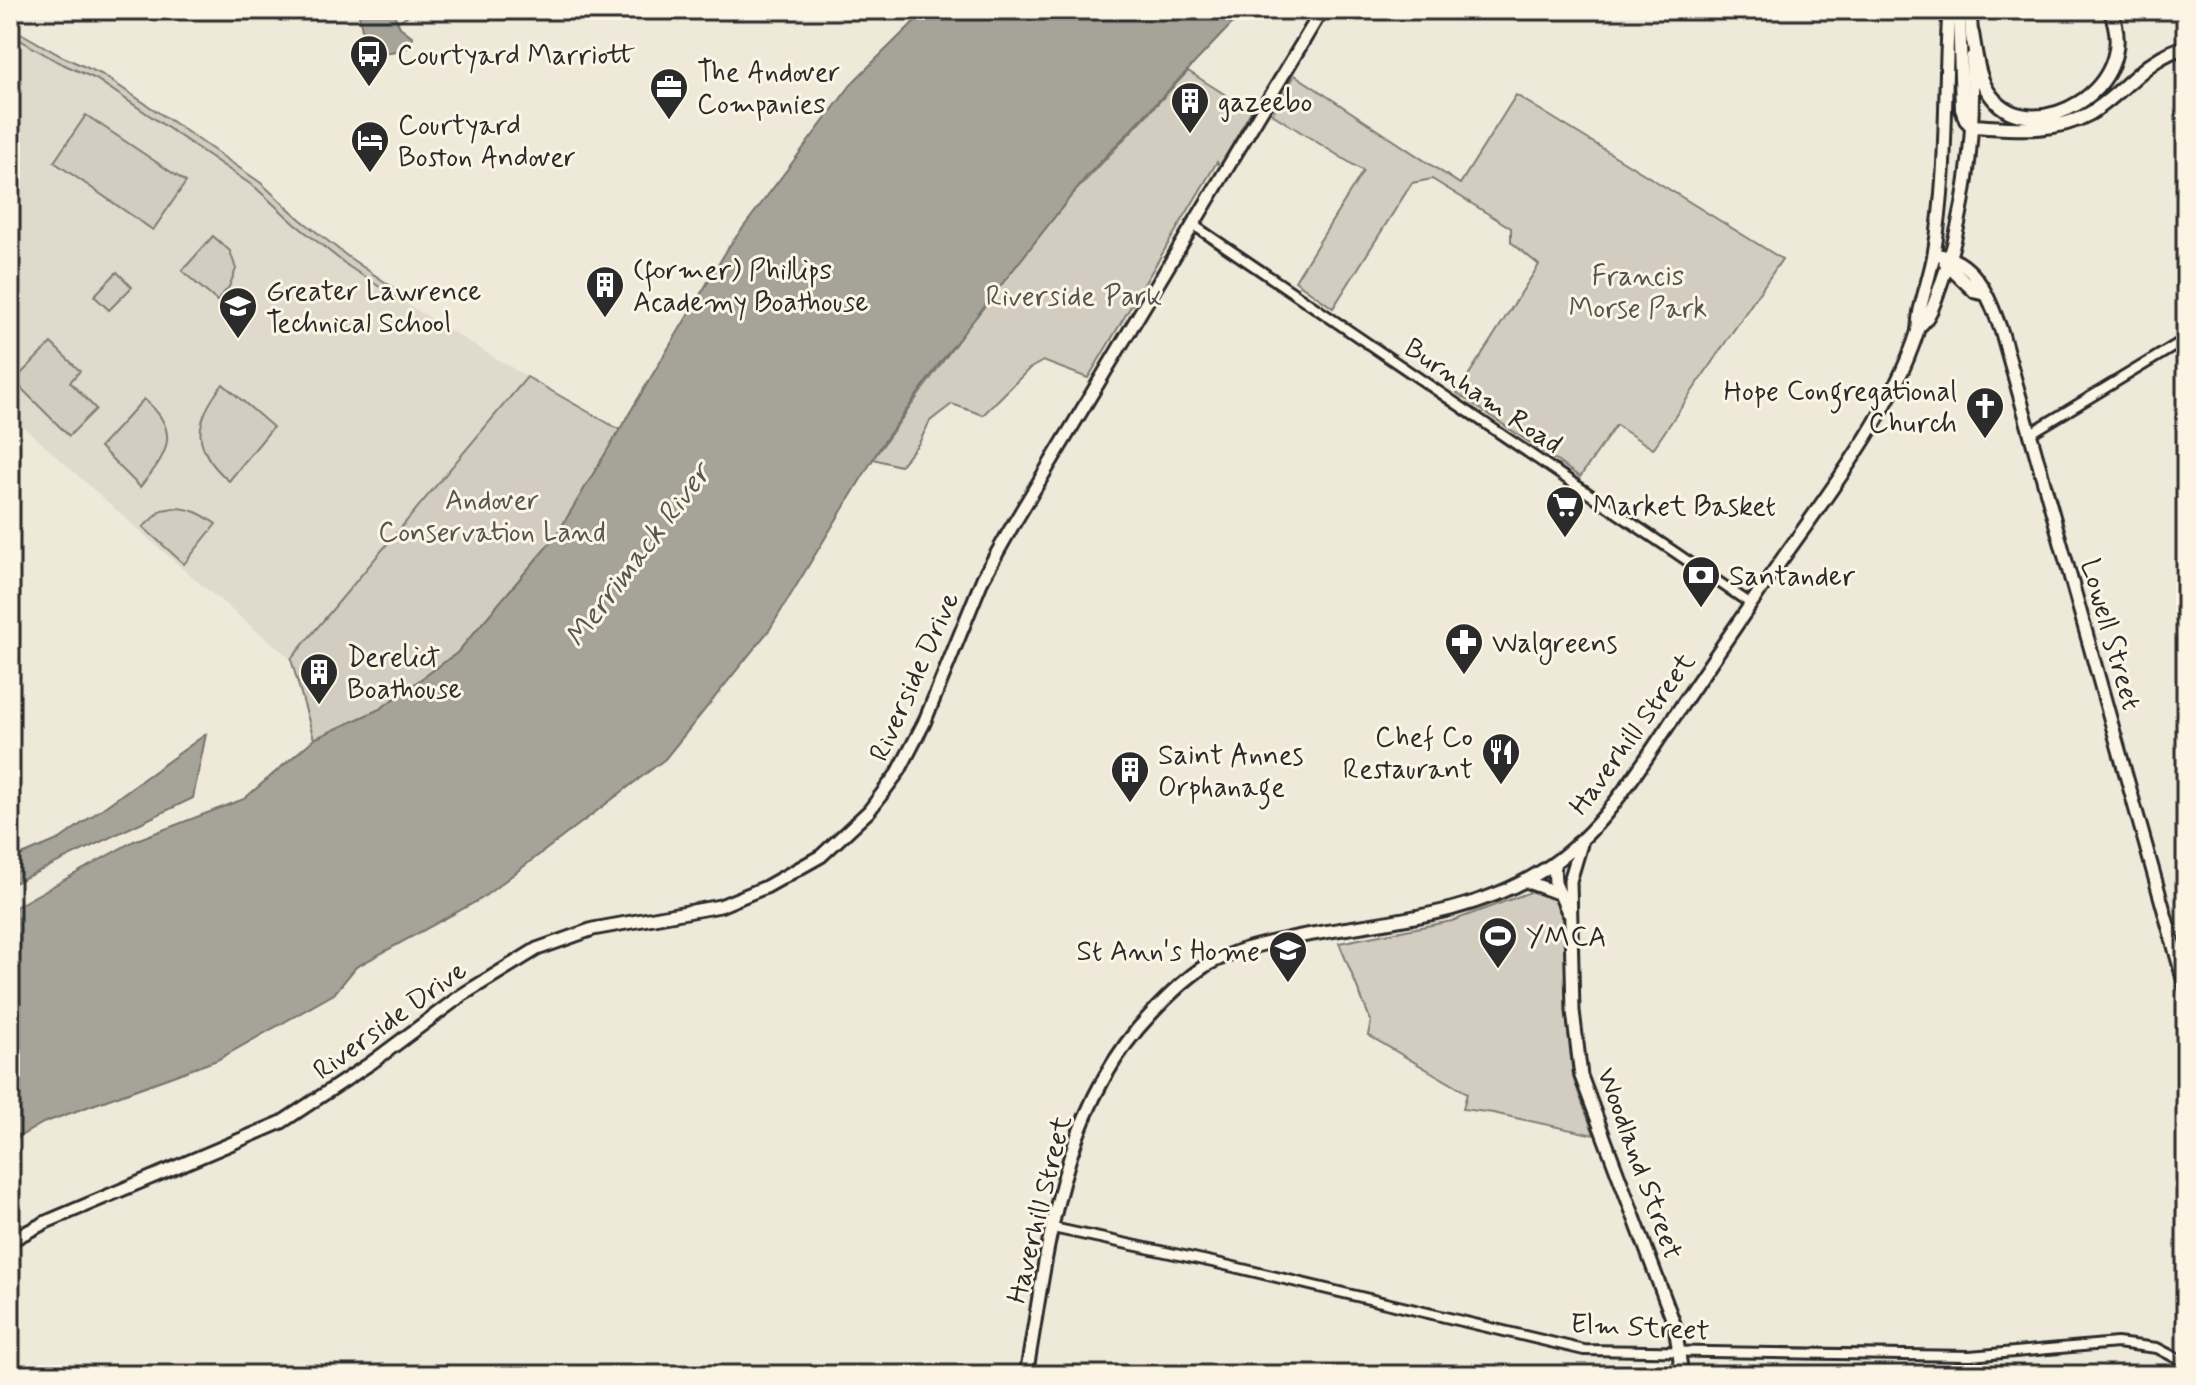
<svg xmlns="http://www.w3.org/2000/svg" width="2196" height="1385" viewBox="0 0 2196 1385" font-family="Mynerve,sans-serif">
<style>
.built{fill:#e0dacc}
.green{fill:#d2cdc0;stroke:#7e7c76;stroke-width:2}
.water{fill:#a6a399;stroke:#75736d;stroke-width:2}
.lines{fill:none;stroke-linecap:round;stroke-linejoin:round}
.stream{stroke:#75736d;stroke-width:2}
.minor-casing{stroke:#2b2b2b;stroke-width:14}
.major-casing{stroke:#2b2b2b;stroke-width:17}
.highway-casing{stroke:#2b2b2b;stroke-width:18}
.minor{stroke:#fcf5e5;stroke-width:8}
.major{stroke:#fcf5e5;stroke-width:11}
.highway{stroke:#fcf5e5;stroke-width:12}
.labels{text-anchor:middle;stroke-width:6;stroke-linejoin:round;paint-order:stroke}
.poi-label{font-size:28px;fill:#2b2b2b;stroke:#fcf5e5;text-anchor:start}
.park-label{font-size:28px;fill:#555450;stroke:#fcf5e5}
.street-label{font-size:28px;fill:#2b2b2b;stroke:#fcf5e5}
.water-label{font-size:30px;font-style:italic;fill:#565552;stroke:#fcf5e5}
</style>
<rect width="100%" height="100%" fill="#efe9da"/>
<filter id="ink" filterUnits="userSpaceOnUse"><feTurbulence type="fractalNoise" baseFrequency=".0125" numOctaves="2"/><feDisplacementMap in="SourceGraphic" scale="16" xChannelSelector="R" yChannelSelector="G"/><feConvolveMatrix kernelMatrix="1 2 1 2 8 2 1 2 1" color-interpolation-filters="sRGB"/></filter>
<g filter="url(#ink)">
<path class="built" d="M10,34l48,28 38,17 160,109 39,36 72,56 160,97 -236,282 -106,-88 -175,-156z"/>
<path class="green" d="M10,27l51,29 40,18 85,57 75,52 39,36 47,37 61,42 -4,5 -56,-37 -53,-42 -39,-36 -160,-109 -38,-17 -48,-28z
M1188,71l63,40 -31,56 -3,-5 -129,216 -45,-17 -14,8 -46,46 -31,-11 -22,17 -11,22 -19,23 -27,-7 93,-130 105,-133z
M1295,75l165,109 56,-89 266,164 -129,190 -37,-24 -36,52 -123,-84 82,-128 -28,-23v-14l-79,-49 -20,4 -79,125 -38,-27 68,-110 -91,-57z
M86,115l100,67 -33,48 -99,-68z
M213,236l17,15 6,18 -7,18 -12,14 -35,-30z
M117,272l15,15 -23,23 -15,-14z
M51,343l29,28 -10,11 26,27 -27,27 -55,-55z
M527,377l93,53 -64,106 -99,117 -77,56 -66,30 -23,-80z
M223,384l50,43 -44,54c-38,-33 -36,-59 -6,-97z
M144,399c38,32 24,55 -4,88l-40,-40z
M174,508c17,0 28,6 42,16l-32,40 -41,-37 19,-17z
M1536,890l11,3 9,7 8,22 3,100 6,55 21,58 -101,-22 -30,-4 4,-16 -99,-58 3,-14 -32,-78 113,-22z"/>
<path class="water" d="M358,10h34l8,17 13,10 -6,11 -20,5 -24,-19z
M926,10h319l-159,167 -147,187 -58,82 -111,183 -105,130 -184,140 -125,68 -22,27 -117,66 -174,63 -33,19v-232l124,-69 110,-42 70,-60 66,-30 77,-56 99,-117 174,-291 124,-164z
M206,734l-13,64 -183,87v-25l50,-21z"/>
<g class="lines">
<path class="stream" d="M397,22l20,-12"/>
<defs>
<path id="minor" d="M1192,224l559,380
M2031,433l155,-94
M1053,1228l164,35 367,87 386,6 147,-13 40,5 29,15"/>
<path id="major" d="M1970,10l2,30
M1934,254c42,5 55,43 68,79l184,656
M1945,263l30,29 9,2
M1919,327c13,-12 16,-27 22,-43 26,-72 34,-150 31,-227
M1581,844l-11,37 3,130 8,65 94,250 7,49
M1554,864l1,19 13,29
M1525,881l33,12
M10,1241l36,-19 236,-100 89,-59 91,-68 75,-46 56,-20 127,-23 46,-19 55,-31 48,-45 30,-40 25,-48 59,-145 27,-48 312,-520
M1026,1375c22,-124 33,-265 125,-361 16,-17 34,-35 54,-48 26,-15 57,-22 86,-28 85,-17 175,-19 251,-67 56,-35 88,-89 124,-142 30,-45 61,-90 91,-134 53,-78 132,-174 160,-262 2,-9 1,-18 4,-27 4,-17 10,-35 13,-52 14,-80 10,-164 15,-244"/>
<path id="highway" d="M1959,10l3,99 4,11 6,6c39,2 81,8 117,-12 35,-20 56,-57 97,-67
M1972,33c4,22 5,46 20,64 40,52 153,-8 118,-87"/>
</defs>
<use href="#minor" class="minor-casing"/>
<use href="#major" class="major-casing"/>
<use href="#highway" class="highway-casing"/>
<use href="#minor" class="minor"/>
<use href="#major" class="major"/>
<use href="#highway" class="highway"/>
</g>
</g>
<defs>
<symbol id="bus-pin" viewBox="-11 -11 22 30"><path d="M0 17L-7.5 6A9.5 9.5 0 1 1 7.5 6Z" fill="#2b2b2b" stroke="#fcf5e5"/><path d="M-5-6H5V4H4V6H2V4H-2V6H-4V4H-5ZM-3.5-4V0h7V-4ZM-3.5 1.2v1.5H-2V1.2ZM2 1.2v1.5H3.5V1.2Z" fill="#fff"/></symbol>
<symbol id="office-pin" viewBox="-11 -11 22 30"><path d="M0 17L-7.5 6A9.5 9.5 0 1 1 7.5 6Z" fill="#2b2b2b" stroke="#fcf5e5"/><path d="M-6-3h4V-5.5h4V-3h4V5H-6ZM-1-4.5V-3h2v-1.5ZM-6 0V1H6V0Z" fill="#fff"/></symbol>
<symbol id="building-pin" viewBox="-11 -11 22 30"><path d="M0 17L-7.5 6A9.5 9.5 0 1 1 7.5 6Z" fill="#2b2b2b" stroke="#fcf5e5"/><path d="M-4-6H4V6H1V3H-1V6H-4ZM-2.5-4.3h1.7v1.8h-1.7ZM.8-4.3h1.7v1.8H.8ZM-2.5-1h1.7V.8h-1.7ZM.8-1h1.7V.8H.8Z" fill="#fff"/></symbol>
<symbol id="hotel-pin" viewBox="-11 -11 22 30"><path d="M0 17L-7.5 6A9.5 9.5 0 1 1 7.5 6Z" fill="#2b2b2b" stroke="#fcf5e5"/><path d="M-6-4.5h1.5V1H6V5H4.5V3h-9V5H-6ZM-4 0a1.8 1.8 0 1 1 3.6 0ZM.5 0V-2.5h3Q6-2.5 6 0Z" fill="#fff"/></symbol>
<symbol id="school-pin" viewBox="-11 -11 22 30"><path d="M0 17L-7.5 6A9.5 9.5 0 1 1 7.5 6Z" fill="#2b2b2b" stroke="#fcf5e5"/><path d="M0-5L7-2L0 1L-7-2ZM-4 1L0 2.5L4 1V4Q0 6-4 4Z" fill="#fff"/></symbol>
<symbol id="church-pin" viewBox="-11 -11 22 30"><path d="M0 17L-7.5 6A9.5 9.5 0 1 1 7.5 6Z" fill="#2b2b2b" stroke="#fcf5e5"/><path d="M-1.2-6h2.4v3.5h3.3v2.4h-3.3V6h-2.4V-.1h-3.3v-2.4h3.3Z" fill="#fff"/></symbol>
<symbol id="supermarket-pin" viewBox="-11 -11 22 30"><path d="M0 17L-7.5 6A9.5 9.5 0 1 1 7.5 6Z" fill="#2b2b2b" stroke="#fcf5e5"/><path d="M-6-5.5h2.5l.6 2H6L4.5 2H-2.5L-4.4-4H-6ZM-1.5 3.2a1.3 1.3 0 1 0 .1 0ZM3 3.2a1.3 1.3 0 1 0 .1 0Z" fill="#fff"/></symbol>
<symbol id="bank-pin" viewBox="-11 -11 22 30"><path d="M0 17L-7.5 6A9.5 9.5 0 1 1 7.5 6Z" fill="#2b2b2b" stroke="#fcf5e5"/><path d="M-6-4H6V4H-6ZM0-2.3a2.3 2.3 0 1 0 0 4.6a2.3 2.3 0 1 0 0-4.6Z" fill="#fff"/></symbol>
<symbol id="pharmacy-pin" viewBox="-11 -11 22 30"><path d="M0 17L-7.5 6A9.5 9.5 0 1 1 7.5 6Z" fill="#2b2b2b" stroke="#fcf5e5"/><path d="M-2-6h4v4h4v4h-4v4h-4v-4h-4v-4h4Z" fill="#fff"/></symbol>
<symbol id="restaurant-pin" viewBox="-11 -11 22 30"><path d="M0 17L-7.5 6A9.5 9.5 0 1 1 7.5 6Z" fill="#2b2b2b" stroke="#fcf5e5"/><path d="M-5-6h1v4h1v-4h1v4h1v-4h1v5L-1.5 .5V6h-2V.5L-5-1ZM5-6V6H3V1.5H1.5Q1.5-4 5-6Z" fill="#fff"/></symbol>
<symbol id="stadium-pin" viewBox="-11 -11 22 30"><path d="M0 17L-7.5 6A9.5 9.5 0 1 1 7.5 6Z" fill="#2b2b2b" stroke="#fcf5e5"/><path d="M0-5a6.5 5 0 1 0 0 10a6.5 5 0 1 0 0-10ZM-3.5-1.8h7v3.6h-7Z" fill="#fff"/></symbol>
</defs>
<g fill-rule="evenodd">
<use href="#bus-pin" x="347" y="32" width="44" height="60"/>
<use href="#office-pin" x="647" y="65" width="44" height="60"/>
<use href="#building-pin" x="1168" y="79" width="44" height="60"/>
<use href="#hotel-pin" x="348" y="118" width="44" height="60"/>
<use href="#building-pin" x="583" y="263" width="44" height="60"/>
<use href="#school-pin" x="216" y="284" width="44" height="60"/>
<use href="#church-pin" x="1963" y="384" width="44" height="60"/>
<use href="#supermarket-pin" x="1543" y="483" width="44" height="60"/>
<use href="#bank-pin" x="1679" y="553" width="44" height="60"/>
<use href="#pharmacy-pin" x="1442" y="620" width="44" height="60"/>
<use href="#building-pin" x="297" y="650" width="44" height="60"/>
<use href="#restaurant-pin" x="1479" y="730" width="44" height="60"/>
<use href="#building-pin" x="1108" y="748" width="44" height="60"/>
<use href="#stadium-pin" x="1476" y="914" width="44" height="60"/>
<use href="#school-pin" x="1266" y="928" width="44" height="60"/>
</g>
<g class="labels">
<g class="poi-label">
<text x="397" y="64">Courtyard Marriott</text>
<text x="697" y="81">The Andover<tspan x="697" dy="32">Companies</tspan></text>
<text x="1218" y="111">gazeebo</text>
<text x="398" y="134">Courtyard<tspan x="398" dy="32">Boston Andover</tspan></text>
<text x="633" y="279">(former) Phillips<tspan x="633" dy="32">Academy Boathouse</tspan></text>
<text x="266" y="300">Greater Lawrence<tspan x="266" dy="32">Technical School</tspan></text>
<text x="1957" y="400" text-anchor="end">Hope Congregational<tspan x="1957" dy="32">Church</tspan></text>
<text x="1593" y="515">Market Basket</text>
<text x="1729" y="585">Santander</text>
<text x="1492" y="652">Walgreens</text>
<text x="347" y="666">Derelict<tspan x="347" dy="32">Boathouse</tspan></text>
<text x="1473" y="746" text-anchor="end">Chef Co<tspan x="1473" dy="32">Restaurant</tspan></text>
<text x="1158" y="764">Saint Annes<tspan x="1158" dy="32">Orphanage</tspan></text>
<text x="1526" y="946">YMCA</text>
<text x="1260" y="960" text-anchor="end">St Ann's Home</text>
</g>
<g class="park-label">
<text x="1638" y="285">Francis<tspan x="1638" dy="32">Morse Park</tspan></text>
<text x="1074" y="305">Riverside Park</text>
<text x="492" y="509">Andover<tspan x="492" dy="32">Conservation Land</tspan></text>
</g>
<g class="street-label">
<text transform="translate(1484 395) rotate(34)" y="10">Burnham Road</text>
<text transform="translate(2112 634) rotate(74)" y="10">Lowell Street</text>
<text transform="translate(913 676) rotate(-66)" y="10">Riverside Drive</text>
<text transform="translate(1631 733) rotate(-54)" y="10">Haverhill Street</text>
<text transform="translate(389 1019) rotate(-36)" y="10">Riverside Drive</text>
<text transform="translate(1641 1163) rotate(70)" y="10">Woodland Street</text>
<text transform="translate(1038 1209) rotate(-76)" y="10">Haverhill Street</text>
<text transform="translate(1640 1326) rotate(3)" y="10">Elm Street</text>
</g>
<g class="water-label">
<text transform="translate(637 555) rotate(-53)" y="10">Merrimack River</text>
</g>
</g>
<rect width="2196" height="1385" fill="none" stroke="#fcf5e5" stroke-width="40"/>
<rect x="20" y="20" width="2156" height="1345" fill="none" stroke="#2b2b2b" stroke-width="3" filter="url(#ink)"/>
</svg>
